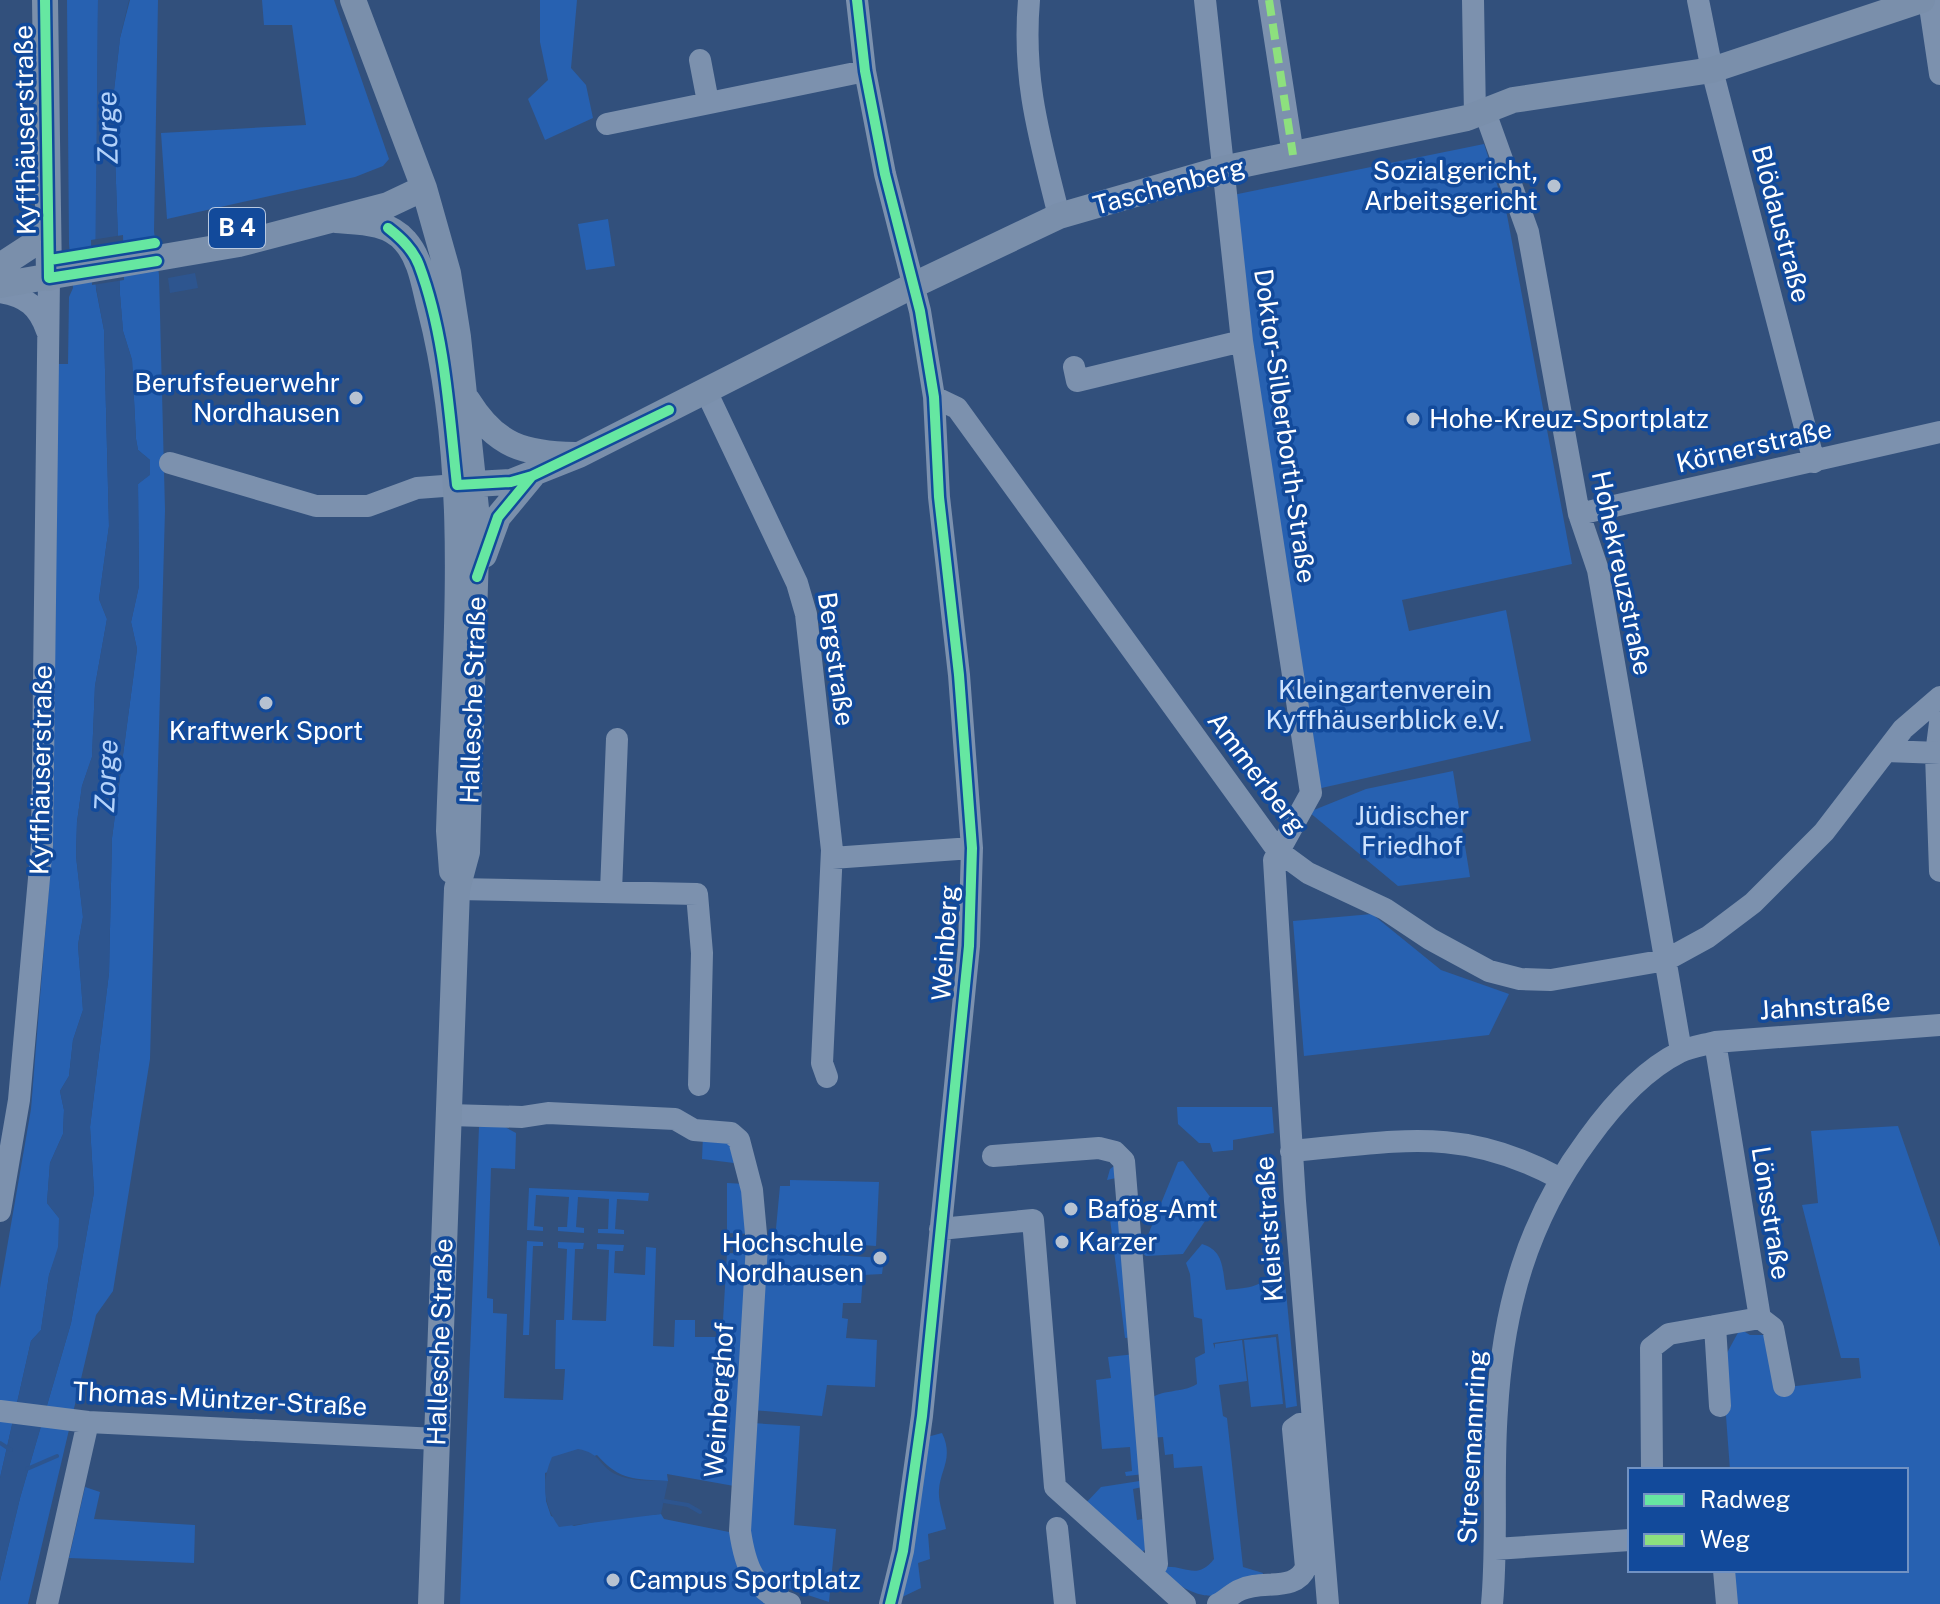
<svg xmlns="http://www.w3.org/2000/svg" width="1940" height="1604" viewBox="0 0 1940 1604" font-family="'Public Sans',sans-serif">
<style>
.green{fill:#2761b1}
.water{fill:#2d558f}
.pier{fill:#32507c}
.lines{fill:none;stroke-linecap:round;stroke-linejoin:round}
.stream{stroke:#2d558f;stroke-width:4}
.minor{stroke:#7c91ae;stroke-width:22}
.major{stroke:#7a8fab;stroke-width:26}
.quiet{stroke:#8de07e;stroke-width:8;stroke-dasharray:16 8;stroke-linecap:butt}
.cycleway-casing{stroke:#124a9b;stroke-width:15}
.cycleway{stroke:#66e7a1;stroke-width:10}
.poi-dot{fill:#b7c2d1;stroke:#124a9b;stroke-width:3}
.labels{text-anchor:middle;stroke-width:7;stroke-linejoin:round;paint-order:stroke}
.shield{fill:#124a9b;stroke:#b8c9e1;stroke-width:2}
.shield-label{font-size:24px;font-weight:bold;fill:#fff}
.street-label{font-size:26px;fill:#fff;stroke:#124a9b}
.poi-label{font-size:26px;fill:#fff;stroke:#124a9b;text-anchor:start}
.park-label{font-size:26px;fill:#cfe3fd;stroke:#124a9b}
.water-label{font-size:28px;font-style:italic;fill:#b3d2fa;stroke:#124a9b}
</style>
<rect width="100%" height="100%" fill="#32507c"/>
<path class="green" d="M67,0h31l-2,289 8,41 5,196 -10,73 8,20 -12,67 -3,71 -10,29 -5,36 -1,34 7,61 -5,28 5,65 -10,30 -4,36 -9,15 4,19 -1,24 -13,29 -3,40 12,15v29l-10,28 -8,55 -10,11 -31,137v-190l31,-179 22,-273 5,-472h10l1,-67 4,-9 -4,-44z
M130,0h28l-4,231 5,44 6,235 -15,549 -37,232 -17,24 -68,289h-28v-23l20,-83 51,-175 23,-131 -4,-65 19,-154 3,-135 25,-189 -6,-27 8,-36 -1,-102 12,-10v-14l-12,-10 -2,-11 -4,-79 -9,-29 -3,-36 -7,-196 7,-61z
M262,0h72l55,159 -6,7 -28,11 -188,42 -6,-86 145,-8 -14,-100h-28z
M540,0h37l-6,68 15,17 7,33 -48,22 -17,-41 20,-19 -8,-38z
M1484,144l23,71 65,349 -170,36 7,31 97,-21 25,131 -214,48 -23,-133 -61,-461z
M608,219l7,47 -29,4 -8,-46z
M1453,771l17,106 -72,9 -89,-74 57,-23z
M1372,914l69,56 68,24 -20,41 -185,21 -11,-135z
M1177,1107h95l2,26 -41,7v10l-20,2 -3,-9h-11l-21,-19z
M1898,1126l42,121v357h-206l-3,-34h175v-100h-176l-8,-108 18,-33 10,6h19l11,53 81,-10 -2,-20h-18l-39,-153 16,-2 -7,-72z
M479,1127h26l11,6 -1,36 -24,-1 -4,130 6,1v14l14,1 -3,84 59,2 2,-31h-10l1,-49h8l3,-71 -9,-1v-6l26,1 -1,6h-8l-3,71 34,1 3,-71 -12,-1v-5l27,1 -1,6h-8l-1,22 31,2 1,-28 10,1 -3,98 21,1 1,-27h20v17h27l5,-84 23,1 -16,232 -67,-12 1,7c-33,-2 -48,0 -71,-26l-52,18 1,28 5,15 23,10 40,-8 47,-4 3,5 70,14 21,61 10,10h-305z
M703,1135l26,6 5,22 -32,-4z
M1183,1161l28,37 2,11 -30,45 -37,2 -5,-4 37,-90z
M1118,1163l16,174 -9,1 -15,-119 11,-1 -5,-40 -9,2 3,-11z
M790,1180l89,2 -3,64 -101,-7 5,-53h10z
M727,1183l19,1 5,50 -24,-1z
M529,1188l120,5 -1,8 -31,-2 -2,30 9,1v4l-26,-1v-4h10l1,-30 -31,-2 -2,30 8,1v5l-26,-2v-4h9l2,-30 -33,-2 -2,31 9,1v4l-16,-1z
M527,1241l16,1v4h-10l-4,89h-6z
M1202,1244c23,7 20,26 24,46 30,-3 45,-3 47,-37l9,-3 15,156 -11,2 -8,-74 -65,9 2,6v-5l27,-4 5,41 -28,4 4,31 4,2 16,149 20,6 -2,6c-50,20 -51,25 -96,-2l-1,-10c21,-2 33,14 50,-8l-12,-93 -28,2 -1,-14 -8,1 -2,-18 -13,1 -3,-37c15,-13 34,-7 50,-17l-2,-26 10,-5 -3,-34 -8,-2 -4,-43 -4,-11z
M763,1251l121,7 -2,16 -19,1 -2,28h-18l-1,15 6,1 -2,19 31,2 -2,47 -48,-2 -5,31 -69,-6z
M1276,1337l7,67 -32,3 -7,-67z
M1135,1354l10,120 -19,2 -1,-4 7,-1 -2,-24 -28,2 -6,-69 15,-2 -3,-21z
M752,1423l48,3 -6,99 42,4 -7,73 -70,-23 -13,-41z
M942,1433c12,25 -2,37 -3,57 -1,12 5,27 7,39l-18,5 2,25 -12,4 3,25 -23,11 29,-162z
M1146,1480l1,6 -14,3 4,31 13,-2 -1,30 -8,4 -56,-48 16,-17z
M85,1487l15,5 -6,27 101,6 -1,38 -125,-5z"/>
<path class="water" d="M98,0h31l-9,38 -7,61 7,196 3,36 9,29 4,79 2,11 12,10v15l-12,9 1,102 -8,36 6,27 -25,189 -3,135 -19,154 4,65 -23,131 -51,175 -20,83v-103l31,-137 10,-11 8,-55 9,-28 1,-29 -12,-15 3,-40 13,-29 1,-24 -4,-19 9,-15 4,-36 10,-30 -5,-65 5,-28 -7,-61 1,-34 5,-36 10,-29 3,-71 12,-67 -8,-20 10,-73 -5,-196 -9,-48z
M195,273l3,15 -28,5 -2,-15z
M578,1449c23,4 21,17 37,25 16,8 36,6 53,7l-7,33 -102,13c-16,-23 -18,-45 -7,-70z"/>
<path class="pier" d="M123,235l1,45 -32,5 -1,-45z"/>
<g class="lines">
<path class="stream" d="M0,1443l11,7
M27,1469l30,-13
M664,1501l24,4 12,7"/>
<path class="minor" d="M857,0l8,71 20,103 35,137 14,86 5,100 20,178 13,173 -3,98 -47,470 -19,135 -13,53
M1029,0c-7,81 11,139 30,216
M1205,0l37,341 69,452 -37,67 21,341 33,403
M1269,0l24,155
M1473,0l2,116
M1698,0l14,70 102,392
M1929,0l11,74
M700,60l8,42
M1485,112l43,120 51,282 19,56 83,481
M607,124l258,-53
M0,292c26,4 39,15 47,39
M1074,367l3,14 165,-40
M706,391l91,192 9,31 26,236 -10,213 5,14
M934,397l23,11 321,443 30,22 77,36 45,30 59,32 31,8 31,1 115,-20 42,-23 45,-34 71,-71 79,-103 37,-32
M170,463l146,43h52l49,-18 40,-3
M1579,514l361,-82
M1940,723l-4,31 4,117
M1886,751l54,2
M832,858l140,-10
M457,889l240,5 5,59 -3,132
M611,891l6,-152
M1715,1042l45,276 13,10 11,58
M449,1115l73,2 26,-4 127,6 19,11 37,3 8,7 13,50 5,55 -17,286c5,34 13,60 50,73
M1291,1151c107,-9 169,-26 268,27
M993,1156l106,-8 16,4 9,9 33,403 -4,8
M0,1211l19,-111 23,-255 7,-567
M940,1229l93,-9 22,267 130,117
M1715,1326l5,80
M0,1411l88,11 349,17
M1652,1470l-1,-122 18,-14 91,-16
M1057,1528l8,76
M1495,1549l135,-9
M1724,1570l3,34
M47,1604l41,-182
M1218,1604c8,-3 14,-11 22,-14 22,-11 56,3 66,-23l-13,-138 7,-5 13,-1
M1492,1604c6,-65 0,-129 5,-194 6,-102 30,-189 91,-271 23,-32 56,-69 92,-87 10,-5 24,-7 35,-10l225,-17"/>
<path class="major" d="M45,0l4,278
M353,0l71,188 24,85 10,64 19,181 -10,334 -10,37 -26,715
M336,220c24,2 52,1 69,21 16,18 19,44 25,67 44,170 24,350 19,523l3,40
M0,266l32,-21 15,-31
M0,285l239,-41 149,-39 36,-17
M468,401c28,45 56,53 107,54
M457,485l54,-3 68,-27 335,-170 145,-69 163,-47 245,-51 46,-18 199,-30 210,-70
M484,555l14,-38 34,-41"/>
<path class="quiet" d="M1269,0l24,155"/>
<defs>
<path id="cycleway" d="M45,0l4,278 108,-17
M857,0l8,71 20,103 35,137 14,86 5,100 20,178 13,173 -3,98 -47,470 -19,135 -13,53
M388,228c13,10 25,21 31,37 26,69 30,147 38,220l54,-3 21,-6 137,-66
M50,260l105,-17
M477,577l21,-60 33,-40"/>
</defs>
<use href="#cycleway" class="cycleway-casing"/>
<use href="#cycleway" class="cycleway"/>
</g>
<g class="poi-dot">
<circle cx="1554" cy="186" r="8"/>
<circle cx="356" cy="398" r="8"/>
<circle cx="1413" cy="419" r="8"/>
<circle cx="266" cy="703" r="8"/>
<circle cx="1071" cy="1209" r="8"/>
<circle cx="1062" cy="1242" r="8"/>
<circle cx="880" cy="1258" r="8"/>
<circle cx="613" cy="1580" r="8"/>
</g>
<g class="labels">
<rect class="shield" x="209" y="208" width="56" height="40" rx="6"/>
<g class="shield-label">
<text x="237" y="236">B 4</text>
</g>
<g class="street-label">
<text transform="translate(25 130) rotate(-91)" y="9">Kyffhäuserstraße</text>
<text transform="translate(1169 186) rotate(-15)" y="9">Taschenberg</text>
<text transform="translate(1781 224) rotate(75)" y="9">Blödaustraße</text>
<text transform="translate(1285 426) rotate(82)" y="9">Doktor-Silberborth-Straße</text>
<text transform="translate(1754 446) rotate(-13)" y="9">Körnerstraße</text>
<text transform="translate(1622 573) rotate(78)" y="9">Hohekreuzstraße</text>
<text transform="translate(836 659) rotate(82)" y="9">Bergstraße</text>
<text transform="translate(473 700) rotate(-88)" y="9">Hallesche Straße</text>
<text transform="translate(41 770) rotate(-89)" y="9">Kyffhäuserstraße</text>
<text transform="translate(1257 773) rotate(53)" y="9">Ammerberg</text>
<text transform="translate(945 943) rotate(-86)" y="9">Weinberg</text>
<text transform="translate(1825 1006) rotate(-4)" y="9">Jahnstraße</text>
<text transform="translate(1771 1213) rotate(81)" y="9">Lönsstraße</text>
<text transform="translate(1269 1229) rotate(-94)" y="9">Kleiststraße</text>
<text transform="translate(440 1342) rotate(-88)" y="9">Hallesche Straße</text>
<text transform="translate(220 1399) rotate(3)" y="9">Thomas-Müntzer-Straße</text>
<text transform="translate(719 1400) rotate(-86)" y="9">Weinberghof</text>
<text transform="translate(1472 1447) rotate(-87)" y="9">Stresemannring</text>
</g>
<g class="poi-label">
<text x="1538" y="180" text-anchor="end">Sozialgericht,<tspan x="1538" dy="30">Arbeitsgericht</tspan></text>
<text x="340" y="392" text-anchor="end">Berufsfeuerwehr<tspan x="340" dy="30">Nordhausen</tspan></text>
<text x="1429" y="428">Hohe-Kreuz-Sportplatz</text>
<text x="266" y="740" text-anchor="middle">Kraftwerk Sport</text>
<text x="1087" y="1218">Bafög-Amt</text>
<text x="1078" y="1251">Karzer</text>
<text x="864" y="1252" text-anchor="end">Hochschule<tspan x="864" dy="30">Nordhausen</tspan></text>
<text x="629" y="1589">Campus Sportplatz</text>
</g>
<g class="park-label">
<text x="1385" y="699">Kleingartenverein<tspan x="1385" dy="30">Kyffhäuserblick e.V.</tspan></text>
<text x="1412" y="825">Jüdischer<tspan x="1412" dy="30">Friedhof</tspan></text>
</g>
<g class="water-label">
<text transform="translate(107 128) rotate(-91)" y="10">Zorge</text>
<text transform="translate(106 776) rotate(-87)" y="10">Zorge</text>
</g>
</g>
<rect x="1628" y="1468" width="280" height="104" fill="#124a9b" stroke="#7192c3" stroke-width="2"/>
<rect x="1644" y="1494" width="40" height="12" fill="#66e7a1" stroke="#7192c3" stroke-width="2"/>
<text x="1700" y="1508" font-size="24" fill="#ffffff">Radweg</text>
<rect x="1644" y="1534" width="40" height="12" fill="#8de07e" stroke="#7192c3" stroke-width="2"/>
<text x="1700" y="1548" font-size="24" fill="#ffffff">Weg</text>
</svg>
